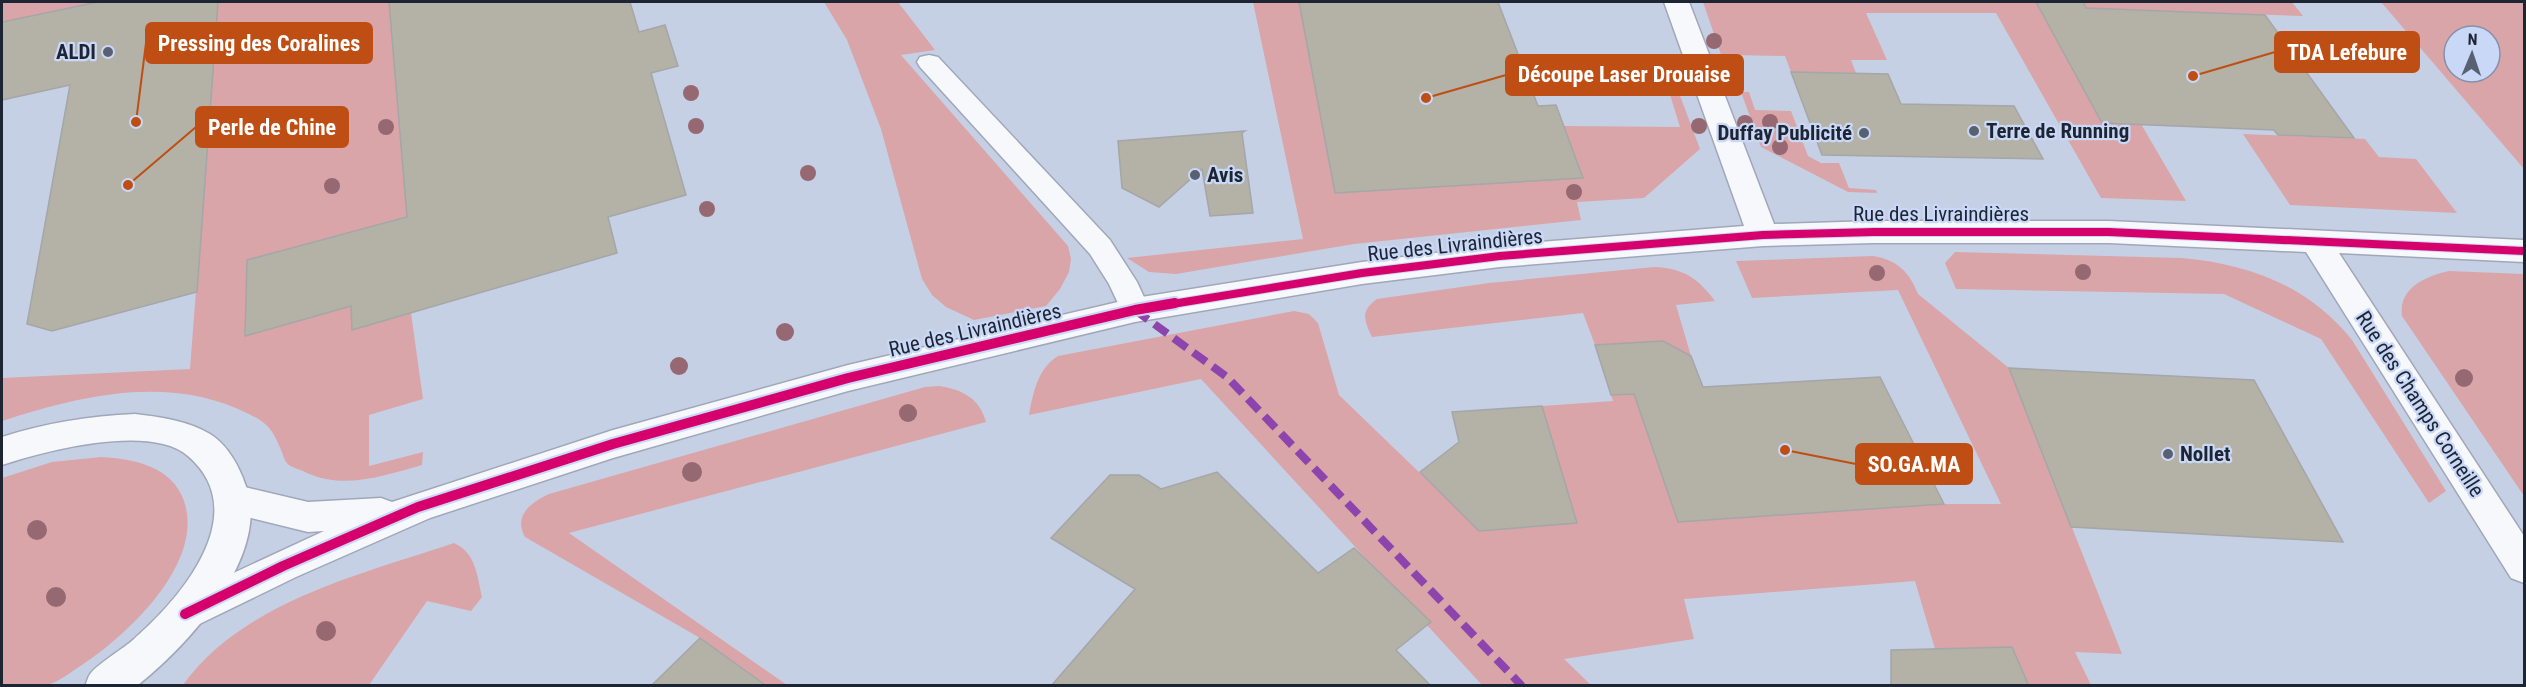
<svg xmlns="http://www.w3.org/2000/svg" width="2526" height="687" viewBox="0 0 2526 687" font-family="'Roboto Condensed',sans-serif">
<style>
.green{fill:#d9a5a9;fill-rule:evenodd}
.building{fill:#b4b1a6;stroke:#a4a6a8;stroke-width:1.5}
.lines{fill:none;stroke-linecap:round;stroke-linejoin:round}
.lane-casing{stroke:#a0a7b8;stroke-width:3}
.street-casing{stroke:#a0a7b8;stroke-width:3}
.secondary-casing{stroke:#a0a7b8;stroke-width:3}
.lane{fill:#f6f8fb;fill-rule:evenodd}
.street{fill:#f6f8fb;fill-rule:evenodd}
.secondary{fill:#f6f8fb;fill-rule:evenodd}
.quiet{stroke:#8e44ad;stroke-width:8;stroke-dasharray:16 8;stroke-linecap:butt}
.cycleway-far1-casing{stroke:#cad8f8;stroke-width:10}
.cycleway-casing{stroke:#cad8f8;stroke-width:14}
.cycleway-far1{stroke:#d6006c;stroke-width:8}
.cycleway{stroke:#d6006c;stroke-width:10}
.tree{fill:#966872}
.poi-dot{fill:#586071;stroke:#cad8f8;stroke-width:2}
.labels{text-anchor:middle;stroke-width:4.5;stroke-linejoin:round;paint-order:stroke}
.poi-label{font-size:21px;font-weight:bold;fill:#1d2432;stroke:#cad8f8;text-anchor:start}
.street-label{font-size:21px;fill:#1d2432;stroke:#cad8f8}
.leader{fill:none;stroke:#bf4e14;stroke-width:2}
.callout-dot{fill:#bf4e14;stroke:#cad8f8;stroke-width:2}
.callout{fill:#bf4e14;stroke:#bf4e14;stroke-width:2}
.callout-label{font-size:22px;text-anchor:middle;font-weight:bold;fill:#fff}
</style>
<rect width="100%" height="100%" fill="#c6d0e5"/>
<path class="green" d="M2,2h96l-96,20z
M218,2h171l18,215 -160,43 -2,75 106,-29 2,23 58,-16 12,86 -54,16v51l54,-14 -1,13c-39,11 -81,26 -119,6 -5,-2 -13,-4 -16,-8 -3,-3 -4,-9 -6,-13 -8,-19 -12,-26 -32,-36 -79,-40 -167,-19 -247,7v-43l188,-9z
M824,2h74l37,48 -34,5 167,191 3,13 -2,13 -9,17 -14,17 -72,14 -28,-13 -14,-12 -10,-16 -41,-150 -34,-89z
M1253,2h46l36,191 248,-15 -19,-52 116,1 -13,-42h9l24,64 -56,49 -67,4 4,18 -227,24 -178,30 -27,-2 -22,-14 176,-19z
M1703,2h333l66,121 39,1 45,77 -85,-3 -105,-185h-130l21,47h-36l5,13 -65,-1 -6,-16 -52,-1 3,14h-10z
M2083,2h209l11,14 -147,-5 -59,15z
M2381,2h143v167zM2454,36h36v36h-36z
M1741,92h8l6,18 36,1 17,45 13,7h18l10,25 27,2 1,3 -29,-1 -87,-45z
M2243,134l122,5 14,18 37,2 41,54 -167,-8z
M1955,252l227,6c67,6 127,28 170,82l94,151 -17,12 -108,-164 -97,-45 -268,-5 -11,-26z
M1873,256c24,4 36,15 45,38l91,74 113,286 -47,-2 16,33h-62l-18,-38 -76,2 -20,-68 -231,18 10,40 -130,20 27,26h-109l-281,-306 -172,36c4,-22 9,-47 29,-59l236,-45 15,3 9,9 21,72 141,136 97,-8 -35,-117 71,-5 -2,-6 23,-1 44,127 266,-17h57l-103,-214 -146,8 -16,-37z
M1654,267c29,1 44,11 61,34l-39,4 15,51 -28,-15 -68,4 -12,-32 -211,24c-8,-17 -12,-26 5,-38l112,-16z
M2449,271l75,3v222l-122,-180c-4,-28 24,-40 47,-45z
M939,386c22,3 41,12 47,36l-417,111 218,152h-20l-67,-47 -175,-101c-12,-21 6,-35 24,-43l376,-107z
M101,457c33,2 71,9 83,44 21,61 -55,133 -102,164 -10,6 -23,17 -35,20 -13,2 -32,1 -45,0v-207l50,-16z
M454,543c22,10 23,32 28,54l-11,14 -44,-10 -58,84h-186c59,-83 179,-111 271,-142z"/>
<path class="building" d="M98,2h120l-21,290 -145,39 -25,-7 43,-239 -68,15v-78z
M389,2h241l9,30 26,-7 13,41 -27,7 35,122 -78,22 9,36 -265,77 -1,-24 -106,30 2,-76 160,-43z
M1299,2h199l40,104 18,-1 27,73 -248,15z
M2036,2h47l3,6 179,7 89,123 -76,-3 -4,-5 -172,-7z
M1791,72l97,2 13,30 113,2 29,53 -221,-4z
M1245,131l-3,2 11,80 -43,3 -8,-47 -43,38 -37,-19 -4,-47z
M1663,341l28,15 12,31 177,-10 64,127 -266,18 -44,-128 -23,1 -16,-50z
M2009,368l245,12 89,162 -272,-15z
M1542,406l35,117 -98,8 -59,-59 39,-30 -7,-30z
M1217,472l101,101 36,-25 77,74 -35,28 35,36h-380l84,-97 -84,-51 59,-63h29l22,14z
M700,638l67,48h-116z
M2012,647l17,39h-138v-36z"/>
<g class="lines">
<defs>
<path id="lane" d="M929,55l9,2 172,183 27,42 13,28 -5,8 -10,3 -10,-3 -16,-34 -19,-30 -170,-187 -3,-5 3,-5z"/>
<path id="street" d="M1664,2h25l85,222 100,-3h235l415,19v22l-185,-9 185,283v47l-13,-5 -205,-326 -197,-9h-235l-111,3 -263,21 -138,17 -227,38 -287,69 -235,67 -183,60 -134,59 -111,54 -14,-5 -5,-12 5,-12 153,-71 -16,1 -89,-22 -5,-11 5,-11 13,-4 76,18 73,-4 11,4 221,-72 235,-65 287,-67 227,-36 138,-17 244,-19z"/>
<path id="secondary" d="M135,414c26,3 53,7 75,20 16,10 26,27 33,44 2,7 6,14 7,22 9,68 -63,146 -113,186h-52c2,-4 3,-10 6,-13 8,-10 32,-24 43,-34 47,-41 120,-126 54,-183 -38,-33 -143,-5 -186,9v-28c44,-14 87,-21 133,-23z"/>
</defs>
<use href="#lane" class="lane-casing"/>
<use href="#street" class="street-casing"/>
<use href="#secondary" class="secondary-casing"/>
<use href="#lane" class="lane"/>
<use href="#street" class="street"/>
<use href="#secondary" class="secondary"/>
<path class="quiet" d="M1135,310l92,67 295,309"/>
<defs>
<path id="cycleway-far1" d="M1166,305l196,-32 138,-17 263,-21 111,-3h235l415,19"/>
<path id="cycleway" d="M185,614l98,-48 135,-59 195,-63 235,-66 287,-68 40,-7"/>
</defs>
<use href="#cycleway-far1" class="cycleway-far1-casing"/>
<use href="#cycleway" class="cycleway-casing"/>
<use href="#cycleway-far1" class="cycleway-far1"/>
<use href="#cycleway" class="cycleway"/>
</g>
<g class="tree">
<circle cx="1714" cy="41" r="8"/>
<circle cx="691" cy="93" r="8"/>
<circle cx="1770" cy="122" r="8"/>
<circle cx="1745" cy="123" r="8"/>
<circle cx="696" cy="126" r="8"/>
<circle cx="1699" cy="126" r="8"/>
<circle cx="386" cy="127" r="8"/>
<circle cx="1780" cy="147" r="8"/>
<circle cx="808" cy="173" r="8"/>
<circle cx="332" cy="186" r="8"/>
<circle cx="1574" cy="192" r="8"/>
<circle cx="707" cy="209" r="8"/>
<circle cx="2083" cy="272" r="8"/>
<circle cx="1877" cy="273" r="8"/>
<circle cx="785" cy="332" r="9"/>
<circle cx="679" cy="366" r="9"/>
<circle cx="2464" cy="378" r="9"/>
<circle cx="908" cy="413" r="9"/>
<circle cx="692" cy="472" r="10"/>
<circle cx="37" cy="530" r="10"/>
<circle cx="56" cy="597" r="10"/>
<circle cx="326" cy="631" r="10"/>
</g>
<g class="poi-dot">
<circle cx="108" cy="52" r="6"/>
<circle cx="1974" cy="131" r="6"/>
<circle cx="1864" cy="133" r="6"/>
<circle cx="1195" cy="175" r="6"/>
<circle cx="2168" cy="454" r="6"/>
</g>
<g class="labels">
<g class="poi-label">
<text x="96" y="59" text-anchor="end">ALDI</text>
<text x="1986" y="138">Terre de Running</text>
<text x="1852" y="140" text-anchor="end">Duffay Publicité</text>
<text x="1207" y="182">Avis</text>
<text x="2180" y="461">Nollet</text>
</g>
<g class="street-label">
<text x="1941" y="221">Rue des Livraindières</text>
<text transform="translate(1455 245) rotate(-6)" y="7">Rue des Livraindières</text>
<text transform="translate(975 330) rotate(-13)" y="7">Rue des Livraindières</text>
<text transform="translate(2420 404) rotate(57)" y="7">Rue des Champs Corneille</text>
</g>
</g>
<path class="leader" d="M136 122L146 43M2193 76L2275 52M1426 98L1506 75M128 185L196 127M1785 450L1856 464"/>
<g class="callout-dot">
<circle cx="136" cy="122" r="6"/>
<circle cx="2193" cy="76" r="6"/>
<circle cx="1426" cy="98" r="6"/>
<circle cx="128" cy="185" r="6"/>
<circle cx="1785" cy="450" r="6"/>
</g>
<g class="callout">
<rect x="146" y="23" width="226" height="40" rx="6"/>
<rect x="2275" y="32" width="144" height="40" rx="6"/>
<rect x="1506" y="55" width="237" height="40" rx="6"/>
<rect x="196" y="107" width="152" height="40" rx="6"/>
<rect x="1856" y="444" width="116" height="40" rx="6"/>
</g>
<g class="callout-label">
<text x="259" y="51">Pressing des Coralines</text>
<text x="2347" y="60">TDA Lefebure</text>
<text x="1624" y="82">Découpe Laser Drouaise</text>
<text x="272" y="135">Perle de Chine</text>
<text x="1914" y="472">SO.GA.MA</text>
</g>
<rect width="2526" height="687" fill="none" stroke="#1d2432" stroke-width="6"/>
<g transform="translate(2472 54) rotate(2)"><circle r="28" fill="#cad8f8" stroke="#8590a9" stroke-width="1.5"/>
<path d="M0-4.5L10 22L0 15L-10 22Z" fill="#586071"/>
<text y="-9" font-size="16" font-weight="bold" text-anchor="middle" fill="#1d2432">N</text>
</g>
</svg>
